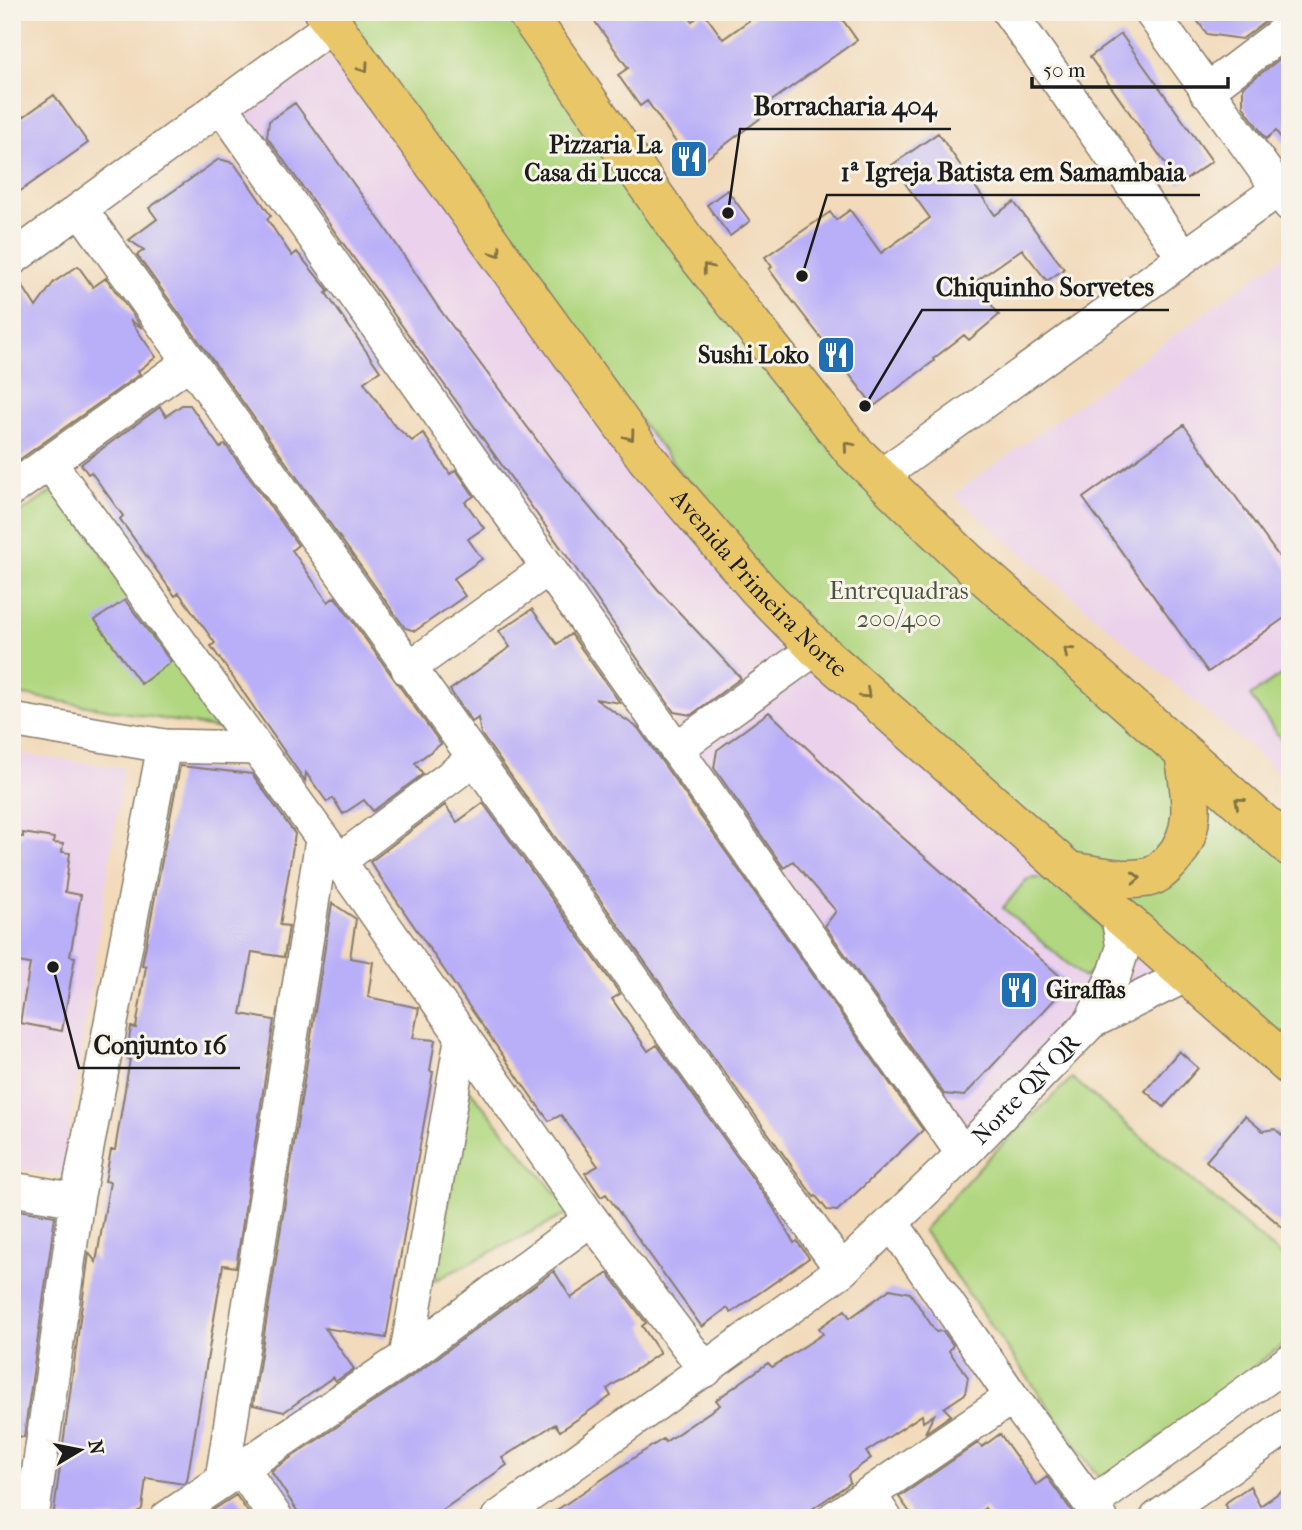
<svg xmlns="http://www.w3.org/2000/svg" width="1302" height="1530" viewBox="0 0 1302 1530" font-family="'IM FELL French Canon',serif">
<style>
.built{fill:#ebd1eb}
.green{fill:#b1d780;stroke:#667a4e;stroke-width:2}
.building{fill:#b9aff8}
.lines{fill:none;stroke-linecap:round;stroke-linejoin:round}
.minor-casing{stroke:#877b6b;stroke-width:36}
.major-casing{stroke:#877b6b;stroke-width:41}
.minor{stroke:#fff;stroke-width:33}
.major{stroke:#e9c769;stroke-width:38}
.oneway{stroke:#827242}
.labels{text-anchor:middle;stroke-width:6;stroke-linejoin:round;paint-order:stroke}
.poi-label{font-size:24px;font-weight:bold;fill:#1c1c1c;stroke:#f7f3e8;text-anchor:end}
.street-label{font-size:24px;fill:#1c1c1c;stroke:#f7f3e8}
.park-label{font-size:24px;fill:#49543a;stroke:#f7f3e8}
.leader{fill:none;stroke:#1c1c1c;stroke-width:2.5}
.callout-dot{fill:#1c1c1c;stroke:#f7f3e8;stroke-width:2.5}
.callout-label{font-size:26px;text-anchor:middle;font-weight:bold;fill:#1c1c1c;stroke:#f7f3e8;stroke-width:6;stroke-linejoin:round;paint-order:stroke}
</style>
<rect width="100%" height="100%" fill="#f7f3e8"/>
<filter id="ink" filterUnits="userSpaceOnUse"><feTurbulence type="fractalNoise" baseFrequency=".0143" numOctaves="2"/><feDisplacementMap in="SourceGraphic" scale="14" xChannelSelector="R" yChannelSelector="G"/><feConvolveMatrix kernelMatrix="1 2 1 2 8 2 1 2 1" color-interpolation-filters="sRGB"/></filter>
<filter id="wash" filterUnits="userSpaceOnUse"><feTurbulence type="fractalNoise" baseFrequency=".00686" numOctaves="4" result="noise"/><feDisplacementMap in="SourceGraphic" scale="28" xChannelSelector="R" yChannelSelector="G"/><feGaussianBlur stdDeviation="1.57" result="paint"/><feColorMatrix in="noise" values="0 0 0 0 0 0 0 0 0 0 0 0 0 0 0 0 0 1.4 0 .05"/><feComposite in="paint" operator="in"/></filter>
<g filter="url(#wash)">
<rect width="100%" height="100%" fill="#f2daba"/>
<path class="built" d="M351,41l822,918 -195,192 -733,-1036z
M1290,251v532l-337,-288z
M12,753l112,15 -62,408 -50,-9z"/>
<path class="green" d="M340,12h167l284,386 499,448v204l-457,-396 -93,-106 -173,-220z
M57,488l164,241 -209,-36v-174z
M1290,669v83l-40,-56z
M1035,878l16,1 49,45 6,25 -6,15 -16,14 -81,-70 23,-28z
M1072,1078l218,185v76l-188,143 -179,-252 63,-70z
M468,1088l103,124 -137,69z"/>
<g id="blocks">
<path class="building" d="M588,12h98l6,9 12,-8 19,26 38,-27h76l20,28 -91,65 4,6 -76,57 -47,-67 -7,5 -22,-31 10,-7z
M1191,12h87l-36,27 -35,-5z
M1121,34l91,127 -32,23 -90,-127z
M1290,51v100l-14,-20 -10,8 -23,-33v-19z
M54,95l34,48 -76,54v-72z
M295,103l89,123 54,81 128,172 94,113 81,86 -50,37 -17,-3 -100,-146 -307,-429 2,-16z
M938,133l57,82 19,-13 50,67 -17,12 -25,-32 -47,33 24,33 -30,25 -5,-5 -31,24 1,2 -60,45 -83,-107 -22,-30 3,-2 -7,-10 65,-45 6,8 14,-10 31,43 49,-35 -38,-53z
M219,159l15,4 37,53 -4,3 25,37 5,-4 32,39 -3,2 54,78 -16,11 28,41 20,18 11,-8 27,41 6,-4 18,26 -9,6 19,26 -16,11 14,20 -29,20 12,17 -50,35 -10,-3 -268,-373 7,-5 -15,-10 28,-21 -8,-11z
M727,190l23,31 -20,15 -23,-31z
M78,266l15,21 13,-9 36,50 -12,-8 26,37 -18,14 2,3 -128,91v-187l5,-1 19,30 18,-25z
M182,405h8l30,43 5,-4 73,101 -6,5 36,52 7,-5 106,147 -26,19 8,11 -50,37 -9,-11 -21,14 -10,-16 -6,4 -21,-29 -1,8 -94,-135 4,-3 -36,-50 -4,3 -55,-77 3,-3 -32,-44 -3,2 -7,-10 79,-57 6,9z
M1184,425l106,147v42l-82,58 -125,-174z
M125,600l46,62 -30,22 -46,-64z
M532,609l25,35 14,-10 49,69 -25,-4 43,29 285,402 -86,81 -10,-1 -11,-14 -2,1 -333,-463 -3,-16 -6,4 -22,-32 60,-43 -11,-16z
M769,712l115,109 185,163 -105,112 -20,-2 -119,-168 11,-15 -43,-50 -9,7 -70,-100 3,-18z
M180,766l72,8 43,60 -15,91 9,1 -5,31 -32,-5 -11,62 33,6 -38,247 -13,-2 -36,216 -3,3 -38,-6 -4,31 -14,9h-75l36,-265 7,9 14,-80 -5,-1 6,-31h4l15,-91 -4,-1 5,-31 5,1 10,-62 -4,-1z
M483,803l137,191 -8,5 36,52 9,-6 116,162 21,36 3,-2 12,17 -78,55 -4,-5 -25,19 -96,-133 -5,3 -16,-24 13,-7 -37,-51 -12,6 -21,-29 -158,-230 75,-57 12,17z
M23,833l31,5 -1,5 10,1 -1,8 8,1 -5,39 16,3 -11,61 5,1 -13,74 -42,-8 10,-59 -18,-3v-125l11,1z
M332,903l24,16 -6,39 23,4 -5,35 51,11 -6,30 22,2 -5,31 3,1 -47,266 -61,-10 29,41 -18,12 -3,-4 -49,35 -31,-7z
M1179,1051l19,17 -34,39 -19,-16z
M1245,1116l18,15 12,-2 15,13v92l-84,-73z
M12,1209l43,7 -31,221 -12,-2z
M554,1271l17,27 37,-25 38,50 -4,3 18,27 -53,36 4,7 -51,35 -5,-7 -53,34 5,7 -76,53h-129l-31,-47 147,-99z
M890,1289l20,4 26,39 7,-1 10,14 -4,6 19,26 -3,17 -21,14 7,7 -26,18 9,-18 -11,7 -1,-7 -56,37 5,6 -23,17 2,8 -51,35h-254l93,-63 25,-16 2,3 55,-37 -4,-5 52,-37 4,4 51,-33 -4,-6 26,-18 5,8z
M1000,1434l36,51 11,-8 30,41h-86l-6,-10 -13,10h-58l-15,-21 79,-54 4,4z
M1290,1485v33h-57l-9,-14 26,-18 10,20z
M236,1495l16,23h-50l8,-6z"/>
</g>
</g>
<g filter="url(#ink)">
<use href="#blocks" fill-opacity="0" stroke="#877b6b" stroke-width="2"/>
<g class="lines">
<defs>
<g id="minor">
<path d="M1009,12l174,244"/>
<path d="M1151,12l139,193"/>
<path d="M1206,91l84,-64"/>
<path d="M222,107l741,1047"/>
<path d="M81,210l761,1060"/>
<path d="M12,259l321,-235"/>
<path d="M49,462l290,399 252,358 115,151"/>
<path d="M878,478l401,-289"/>
<path d="M12,489l176,-126"/>
<path d="M408,669l139,-100"/>
<path d="M12,720l152,26 92,2"/>
<path d="M676,749l140,-101"/>
<path d="M339,861l135,-102"/>
<path d="M1091,1022l96,-47"/>
<path d="M12,1189l65,11"/>
<path d="M892,1223l120,174 89,121"/>
<path d="M406,1357l56,-322"/>
<path d="M240,1466l36,52"/>
<path d="M222,1479l100,-639"/>
<path d="M869,1494l16,24"/>
<path d="M1091,1504l199,-143"/>
<path d="M32,1518l45,-318 87,-454"/>
<path d="M167,1518l239,-161 185,-138"/>
<path id="s1" d="M498,1518l344,-248 121,-116 128,-132 24,-49 8,-25 -5,-31"/>
<path d="M834,1518l178,-121"/>
<path d="M1157,1518l133,-94"/>
</g>
<g id="major">
<path id="s2" d="M324,12l323,447 111,130 58,59 474,418"/>
<path d="M526,12l165,236 162,203 113,109 324,287"/>
<path d="M1068,871c24,3 52,11 75,7 13,-1 19,-8 27,-16 30,-31 20,-70 14,-108"/>
</g>
</defs>
<use href="#minor" class="minor-casing"/>
<use href="#major" class="major-casing"/>
<use href="#minor" class="minor"/>
<use href="#major" class="major"/>
</g>
<defs><path id="oneway-chevron" d="M-2-3.5L2.5 0L-2 3.5" fill="none" stroke-width="1.6" stroke-linecap="round" stroke-linejoin="round" transform="scale(1.75)"/></defs>
<g class="oneway">
<use href="#oneway-chevron" transform="translate(364 68) rotate(55)"/>
<use href="#oneway-chevron" transform="translate(497 252) rotate(54)"/>
<use href="#oneway-chevron" transform="translate(707 268) rotate(-128)"/>
<use href="#oneway-chevron" transform="translate(630 436) rotate(54)"/>
<use href="#oneway-chevron" transform="translate(848 446) rotate(-130)"/>
<use href="#oneway-chevron" transform="translate(1068 651) rotate(-138)"/>
<use href="#oneway-chevron" transform="translate(866 694) rotate(42)"/>
<use href="#oneway-chevron" transform="translate(1239 802) rotate(-139)"/>
<use href="#oneway-chevron" transform="translate(1136 878) rotate(-2)"/>
</g>
</g>
<defs>
<symbol id="restaurant-square" viewBox="-11 -11 22 22"><rect x="-9" y="-9" width="18" height="18" rx="4" fill="#1f6fb2" stroke="#f7f3e8"/><path d="M-5-6h1v4h1v-4h1v4h1v-4h1v5L-1.5 .5V6h-2V.5L-5-1ZM5-6V6H3V1.5H1.5Q1.5-4 5-6Z" fill="#fff"/></symbol>
</defs>
<g fill-rule="evenodd">
<use href="#restaurant-square" x="667" y="137" width="44" height="44"/>
<use href="#restaurant-square" x="814" y="333" width="44" height="44"/>
<use href="#restaurant-square" x="997" y="968" width="44" height="44"/>
</g>
<g class="labels">
<g class="poi-label">
<text x="662" y="153">Pizzaria La<tspan x="662" dy="28">Casa di Lucca</tspan></text>
<text x="809" y="363">Sushi Loko</text>
<text x="1046" y="998" text-anchor="start">Giraffas</text>
</g>
<g class="street-label">
<text dy="8" stroke="none"><textPath href="#s2" startOffset="719">Avenida Primeira Norte</textPath></text>
<text dy="8" stroke="none"><textPath href="#s1" startOffset="682">Norte QN QR</textPath></text>
</g>
<g class="park-label">
<text x="899" y="599">Entrequadras<tspan x="899" dy="28">200/400</tspan></text>
</g>
</g>
<path class="leader" d="M728 213L740 129H951M802 276L827 195H1200M865 406L922 310H1169M53 967L79 1068H240"/>
<g class="callout-dot">
<circle cx="728" cy="213" r="7"/>
<circle cx="802" cy="276" r="7"/>
<circle cx="865" cy="406" r="7"/>
<circle cx="53" cy="967" r="7"/>
</g>
<g class="callout-label">
<text x="845" y="115">Borracharia 404</text>
<text x="1013" y="181">1ª Igreja Batista em Samambaia</text>
<text x="1045" y="296">Chiquinho Sorvetes</text>
<text x="160" y="1054">Conjunto 16</text>
</g>
<rect width="1302" height="1530" fill="none" stroke="#f7f3e8" stroke-width="42"/>
<g transform="translate(80 1450) rotate(80)" stroke="#f7f3e8" stroke-width="5" paint-order="stroke">
<path d="M0-5L12 26L0 18L-12 26Z" fill="#1c1c1c"/>
<text y="-10" font-size="19" font-weight="bold" text-anchor="middle" fill="#1c1c1c">N</text>
</g>
<path d="M1032 77v10h196v-10" fill="none" stroke="#1c1c1c" stroke-width="3.5"/>
<text x="1043" y="77" font-size="21" fill="#1c1c1c" stroke="#f7f3e8" stroke-width="5" paint-order="stroke">50 m</text>
</svg>
